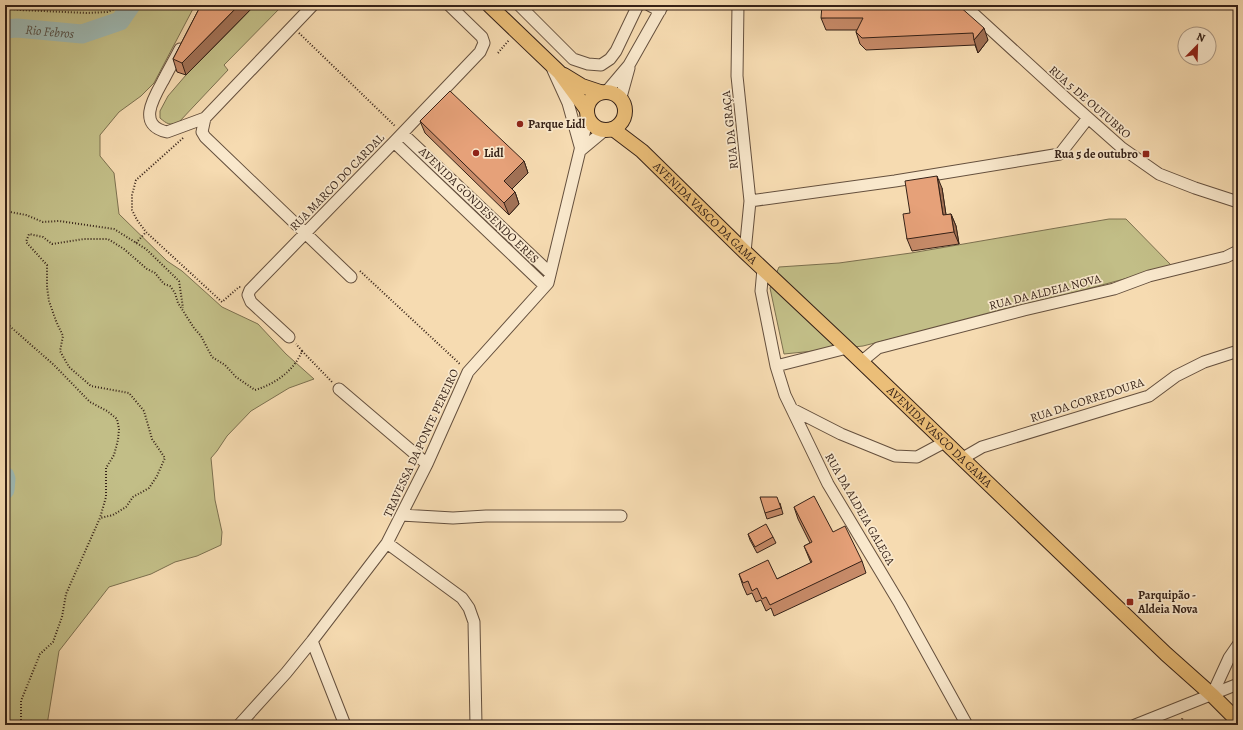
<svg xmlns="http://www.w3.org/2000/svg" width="1243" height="730" viewBox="0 0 1243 730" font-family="Alegreya,serif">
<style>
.green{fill:#c2be87;stroke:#7c704f}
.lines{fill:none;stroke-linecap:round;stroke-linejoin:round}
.river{stroke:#9eb9b3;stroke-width:19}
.minor-casing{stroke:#65503e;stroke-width:13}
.major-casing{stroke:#352117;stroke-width:16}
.path{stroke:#352117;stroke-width:2;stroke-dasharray:1 2;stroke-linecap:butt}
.minor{stroke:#f9e8cc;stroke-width:11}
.major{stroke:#ebbe78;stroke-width:14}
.wall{fill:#c68a68;stroke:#352117}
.shaded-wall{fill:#a17155;stroke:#352117}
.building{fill:#e6a179;stroke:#352117}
.poi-dot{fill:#8f2418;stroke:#f9e8cc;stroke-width:1.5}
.labels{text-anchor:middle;stroke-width:3.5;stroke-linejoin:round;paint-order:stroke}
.street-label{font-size:12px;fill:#352117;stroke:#f9e8cc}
.poi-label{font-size:12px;font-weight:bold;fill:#352117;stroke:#f9e8cc;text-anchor:start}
.water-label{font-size:13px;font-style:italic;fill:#544f46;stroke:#f9e8cc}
</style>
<rect width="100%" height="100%" fill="#f6dbb1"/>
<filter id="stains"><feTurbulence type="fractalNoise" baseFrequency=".005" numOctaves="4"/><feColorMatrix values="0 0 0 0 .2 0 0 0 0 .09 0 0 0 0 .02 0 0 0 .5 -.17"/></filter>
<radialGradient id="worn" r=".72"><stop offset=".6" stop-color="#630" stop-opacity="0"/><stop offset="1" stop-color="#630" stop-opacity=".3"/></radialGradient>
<path class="green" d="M5,5h190l-41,78 -13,13 -22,16 -19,23v21l14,17 5,41 48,47 15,10 40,36 36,17 28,30 28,25 -25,9 -38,23 -24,25 -10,15 -6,7 4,42 7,32 -1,13 -24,11 -22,6 -24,12 -42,13 -50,64 -12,74h-42z
M255,5h28l-59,60 4,5 -49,52c-9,4 -12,2 -19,-4v-7l8,-15 18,-21z
M1109,219h17l46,47 -96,26 -213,54 -79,8 -14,-66 9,-21 60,-4 72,-10z"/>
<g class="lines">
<g class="river">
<path id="s1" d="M5,29l12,-1 65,6 38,-13 11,-16"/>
<path d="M5,476l1,3 -1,11"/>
</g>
<defs>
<path id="minor" d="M313,5l-108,113 -3,14 3,5 146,140
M519,5l54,54 15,5 13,1 9,-6 6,-8 22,-46
M649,5l11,6
M738,5l-1,71 13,125 -5,51
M964,5l105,96 53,47 37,26 36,14 43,14
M180,49c-5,10 -11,20 -16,30 -10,18 -28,46 3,53l38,-14
M553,70l15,33 12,43
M607,91l22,-26 34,-60
M621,97l8,-29
M403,134l147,139
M394,142l151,144
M581,150l24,-20
M750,201l145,-20 165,-27 28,-36
M763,269l-2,22 15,75 9,29 43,89 72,120 67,121
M289,337l-38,-35 -3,-7 2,-5 144,-148 86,-90 4,-9 -2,-6 -33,-32
M861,362l17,-14 146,-38 90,-21 35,-13 77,-19 12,-6
M776,366l71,-18
M339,389l88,75
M792,409l49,25 54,22 22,1 28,-15
M963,458l19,-11 167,-51 27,-20 28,-14 34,-11
M401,515l52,3 33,-2h135
M387,543l75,55 7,10 5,14 2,103
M312,641l33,84
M1212,695l17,-37 9,-13
M239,725l47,-52 26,-32 75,-98 40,-79 41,-92 80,-89 40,-166
M1135,725l103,-41"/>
<g id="major">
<path d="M489,5l71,68 27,37"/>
<path d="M564,75l18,11 18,6"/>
<circle cx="606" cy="111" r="19"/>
<path id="s2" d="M613,129l29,22 103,101 102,96 319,306 46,41 26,26"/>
</g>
</defs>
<use href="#minor" class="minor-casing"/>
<use href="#major" class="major-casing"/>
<path class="path" d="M5,8l15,2 67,3 20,-1 10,-4 3,-3
M299,33l96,93
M498,53l11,-13
M183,138l-47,42 -4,15v15l5,10 9,12 76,70 17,-15h2
M5,211l21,4 17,7 16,-1 55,8 32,20 33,32 4,27
M136,243l10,-11
M360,271l101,94
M5,322l49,43 36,37 17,9 10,8 2,10 -1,11 -4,15 -8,13v29l-6,21
M302,351l31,32
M24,725l-3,-4v-20l19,-47 13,-12 9,-25 4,-23 34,-76 13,-3 13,-8 7,-10 16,-9 8,-12 8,-18 -13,-19 -8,-28 -15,-18 -38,-7 -22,-19 -9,-16 3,-15 -7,-15 -7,-20 -2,-14v-22l-21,-23 3,-8 14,3 9,7 32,-5h24l16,10 23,20 8,4 9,11 6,2 5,7 3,10 16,25 7,8 11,21 13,8 11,12 19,13c20,-6 39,-19 47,-39l-6,-7
M1180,725l3,-8"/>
<use href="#minor" class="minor"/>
<use href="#major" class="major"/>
</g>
<path class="wall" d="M201,5h54l-69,70 -9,-3 -4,-13z
M958,5l30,35 -10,13 -3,-8 -109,5 -6,-6 -4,-12 1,-2h-31l-5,-12z
M420,121l104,40 4,12 -16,16 3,3 4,12 -10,11 -84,-82z
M942,188l4,27 5,-1 5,12 3,18 -47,7 -5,-12 3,-26z
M780,503l3,11 -16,5 -2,-6z
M794,507l39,25 29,29 4,12 -92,43 -3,-8 -5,3 -5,-11 -5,2 -4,-9 -5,2 -4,-9 -4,-12 38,5 34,-16 -7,-17 6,-3 -12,-24z
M748,534l25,3 3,6 -19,10 -7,-13z"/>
<path class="shaded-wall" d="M239,5h16l-69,70 -4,-12z
M984,28l4,12 -10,13 -4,-13z
M524,161l4,12 -20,20 -4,-12z
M937,176l5,12 6,40 -5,-13z
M515,192l4,12 -10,11 -5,-12z
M951,214l5,12 3,18 -5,-12z"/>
<path class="building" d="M201,5h38l-57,58 -9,-4z
M822,5h136l26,23 -10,12 -1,-7 -111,5 -6,-6 7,-14h-42z
M450,91l74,70 -20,20 11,11 -11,11 -84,-82z
M937,176l6,39 8,-1 3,18 -47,7 -4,-25 7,-1 -5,-32z
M814,496l19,36 12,-6 17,35 -92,44 -4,-8 -4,2 -5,-11 -5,3 -4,-10 -5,2 -4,-9 29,-14 9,19 35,-17 -8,-16 8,-4 -18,-35z
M760,497h17l4,11 -16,5z
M766,524l7,13 -18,10 -7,-13z"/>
<g class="poi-dot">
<circle cx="520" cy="124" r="4"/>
<circle cx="476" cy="153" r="4"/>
<rect x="1142" y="150" width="8" height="8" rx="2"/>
<rect x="1126" y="598" width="8" height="8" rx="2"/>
</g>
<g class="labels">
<g class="street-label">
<text transform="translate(1090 102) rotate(41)" y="4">RUA 5 DE OUTUBRO</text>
<text transform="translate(730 130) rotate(-96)" y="4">RUA DA GRAÇA</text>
<text transform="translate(337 182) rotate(-46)" y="4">RUA MARCO DO CARDAL</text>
<text transform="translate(479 205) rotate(44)" y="4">AVENIDA GONDESENDO ERES</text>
<text dy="4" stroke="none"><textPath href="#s2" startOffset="125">AVENIDA VASCO DA GAMA</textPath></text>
<text transform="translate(1045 292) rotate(-14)" y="4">RUA DA ALDEIA NOVA</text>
<text transform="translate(1087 400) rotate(-18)" y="4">RUA DA CORREDOURA</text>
<text dy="4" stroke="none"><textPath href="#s2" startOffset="449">AVENIDA VASCO DA GAMA</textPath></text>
<text transform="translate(421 443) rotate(-65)" y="4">TRAVESSA DA PONTE PEREIRO</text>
<text transform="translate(860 509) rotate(60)" y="4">RUA DA ALDEIA GALEGA</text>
</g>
<g class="poi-label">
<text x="528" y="128">Parque Lidl</text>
<text x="484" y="157">Lidl</text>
<text x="1138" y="158" text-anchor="end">Rua 5 de outubro</text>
<text x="1138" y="599">Parquipão -<tspan x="1138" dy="14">Aldeia Nova</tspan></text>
</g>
<g class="water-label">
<text dy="5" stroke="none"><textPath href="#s1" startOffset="45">Rio Febros</textPath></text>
</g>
</g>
<rect width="1243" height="730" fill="none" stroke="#f6dbb1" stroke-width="20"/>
<rect x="6" y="6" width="1231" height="718" fill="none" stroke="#352117" stroke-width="2"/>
<rect x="10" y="10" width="1223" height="710" fill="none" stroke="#352117"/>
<g transform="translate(1197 46) rotate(23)"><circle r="19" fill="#f9e8cc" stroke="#ab9884"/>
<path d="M0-3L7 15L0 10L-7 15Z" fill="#8f2418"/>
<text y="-6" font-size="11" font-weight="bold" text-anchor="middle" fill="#352117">N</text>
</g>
<rect width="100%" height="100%" filter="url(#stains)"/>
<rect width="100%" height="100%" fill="url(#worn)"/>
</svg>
